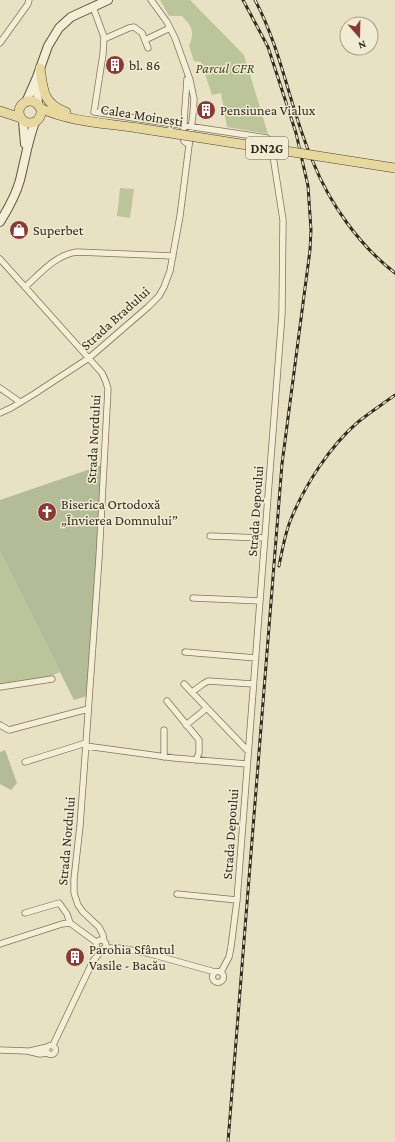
<svg xmlns="http://www.w3.org/2000/svg" width="395" height="1142" viewBox="0 0 395 1142" font-family="'Crimson Pro',serif">
<style>
.green{fill:#bcc599}
.cemetery{fill:#b3bb98}
.lines{fill:none;stroke-linecap:round;stroke-linejoin:round}
.street-casing{stroke:#81735d;stroke-width:7}
.secondary-casing{stroke:#625440;stroke-width:10}
.primary-casing{stroke:#4f4130;stroke-width:10}
.street{stroke:#f4eed6;stroke-width:5.5}
.secondary{stroke:#f4eed6;stroke-width:8}
.primary{stroke:#e7d8a0;stroke-width:9}
.rail-casing{stroke:#322a1f;stroke-width:3}
.rail{stroke:#f1ebd3;stroke-width:1.5;stroke-dasharray:4.5;stroke-linecap:butt}
.primary-bridge-casing{stroke:#4f4130;stroke-width:10;stroke-linecap:butt}
.primary-bridge{stroke:#e7d8a0;stroke-width:9}
.labels{text-anchor:middle;stroke-width:3;stroke-linejoin:round;paint-order:stroke}
.shield{fill:#f1ebd3;stroke:#6b6455;stroke-width:1}
.shield-label{font-size:13px;font-weight:bold;fill:#322a1f}
.poi-label{font-size:14px;fill:#322a1f;stroke:#f1ebd3;text-anchor:start}
.park-label{font-size:14px;font-style:italic;fill:#404c28;stroke:#f1ebd3}
.street-label{font-size:14px;fill:#322a1f;stroke:#f1ebd3}
</style>
<rect width="100%" height="100%" fill="#e8e1c4"/>
<path class="green" d="M160,0h30l54,55 24,79 -41,-7 -6,-34 -9,2 -11,-33 -7,-1 -5,-15c6,-14 3,-20 -7,-30h-13z
M120,188l14,1 -4,29 -13,-2z
M0,552l60,120 -9,4 -51,11z"/>
<path class="cemetery" d="M102,465l-15,231 -13,4 -74,-148v-52z
M5,750l12,33 -6,7 -11,-6v-32z"/>
<g class="lines">
<defs>
<path id="street" d="M93,7l11,30 -1,17 -9,58 173,26 4,5 12,77 -1,94 -45,586 -6,47 -2,10 -8,15
M104,39l25,-11 5,-1 8,6 6,15
M145,40l25,-12
M0,43l28,-39 1,-4
M187,79l-4,57 1,5 5,4
M0,259l102,114 4,9 2,7 -9,169 -13,185 -6,83 -6,53v14l4,12 5,7 16,15 4,8 1,6
M25,287c16,-14 30,-32 52,-35l96,4
M0,388l20,14
M0,413l11,-5 23,-14 55,-36 59,-51 11,-11 5,-9 6,-16 10,-55 13,-102 1,-15 -4,-19 -15,-42 -8,-16 -16,-22
M210,536l55,2
M193,598l67,3
M185,652l71,6
M184,684l64,67
M0,687l52,-8
M192,692l11,-8 5,-3 45,3
M167,701l32,39v13l-3,7
M0,725l9,5 79,-21
M186,725l21,-17
M86,746l88,12 73,6
M164,757v-27
M25,762l61,-19
M177,894l60,6
M25,913l34,-10 8,11 3,9
M70,923l26,19
M96 945a5 5 0 1 1 10 0a5 5 0 1 1-10 0Z
M0,944l62,-20 8,-1
M105,948h14l28,5 68,19
M212.5 977a5.5 5.5 0 1 1 11 0a5.5 5.5 0 1 1-11 0Z
M53,1045l40,-84 10,-12
M46.5 1050a4.5 4.5 0 1 1 9 0a4.5 4.5 0 1 1-9 0Z
M0,1050l27,1 13,3 7,-1
M30,1051l17,-4"/>
<path id="secondary" d="M37,82l1,23
M26,102l11,-25 11,-31 11,-18 12,-11 37,-17
M23,121l2,23
M0,222c8,-13 16,-27 20,-42 5,-20 8,-40 15,-58"/>
<path id="primary" d="M40,68c3,22 3,36 26,44
M19 112a11 11 0 1 1 22 0a11 11 0 1 1-22 0Z
M40,108c30,14 65,15 98,20
M0,111l21,7"/>
</defs>
<use href="#street" class="street-casing"/>
<use href="#secondary" class="secondary-casing"/>
<use href="#primary" class="primary-casing"/>
<use href="#street" class="street"/>
<use href="#secondary" class="secondary"/>
<use href="#primary" class="primary"/>
<defs>
<path id="rail" d="M255,0c27,51 35,109 58,162 17,42 46,83 82,111
M279,566c3,-15 6,-33 12,-47 14,-34 39,-73 67,-97 12,-10 25,-18 37,-27
M228,1142l54,-678 28,-214 1,-20 -3,-44 -12,-53 -28,-86 -25,-47"/>
</defs>
<use href="#rail" class="rail-casing"/>
<use href="#rail" class="rail"/>
<defs>
<path id="primary-bridge" d="M138,128l257,40"/>
</defs>
<use href="#primary-bridge" class="primary-bridge-casing"/>
<use href="#primary-bridge" class="primary-bridge"/>
</g>
<defs>
<symbol id="building-disc" viewBox="-11 -11 22 22"><circle r="9.5" fill="#883b34" stroke="#f1ebd3"/><path d="M-4-6H4V6H1V3H-1V6H-4ZM-2.5-4.3h1.7v1.8h-1.7ZM.8-4.3h1.7v1.8H.8ZM-2.5-1h1.7V.8h-1.7ZM.8-1h1.7V.8H.8Z" fill="#fff"/></symbol>
<symbol id="shop-disc" viewBox="-11 -11 22 22"><circle r="9.5" fill="#883b34" stroke="#f1ebd3"/><path d="M-5-2.5h2.3a2.7 3.5 0 0 1 5.4 0H5L5.5 6h-11ZM-1.5-2.5h3a1.5 2.3 0 0 0-3 0Z" fill="#fff"/></symbol>
<symbol id="church-disc" viewBox="-11 -11 22 22"><circle r="9.5" fill="#883b34" stroke="#f1ebd3"/><path d="M-1.2-6h2.4v3.5h3.3v2.4h-3.3V6h-2.4V-.1h-3.3v-2.4h3.3Z" fill="#fff"/></symbol>
</defs>
<g fill-rule="evenodd">
<use href="#building-disc" x="104" y="54" width="22" height="22"/>
<use href="#building-disc" x="195" y="99" width="22" height="22"/>
<use href="#shop-disc" x="8" y="219" width="22" height="22"/>
<use href="#church-disc" x="36" y="501" width="22" height="22"/>
<use href="#building-disc" x="64" y="946" width="22" height="22"/>
</g>
<g class="labels">
<rect class="shield" x="246" y="137" width="42" height="22" rx="3"/>
<g class="shield-label">
<text x="267" y="153">DN2G</text>
</g>
<g class="poi-label">
<text x="129" y="70">bl. 86</text>
<text x="220" y="115">Pensiunea Vialux</text>
<text x="33" y="235">Superbet</text>
<text x="61" y="509">Biserica Ortodoxă<tspan x="61" dy="16">„Învierea Domnului”</tspan></text>
<text x="89" y="954">Parohia Sfântul<tspan x="89" dy="16">Vasile - Bacău</tspan></text>
</g>
<g class="park-label">
<text x="225" y="73">Parcul CFR</text>
</g>
<g class="street-label">
<text transform="translate(142 115) rotate(9)" y="5">Calea Moinești</text>
<text transform="translate(115 318) rotate(-42)" y="5">Strada Bradului</text>
<text transform="translate(93 439) rotate(-87)" y="5">Strada Nordului</text>
<text transform="translate(255 511) rotate(-86)" y="5">Strada Depoului</text>
<text transform="translate(230 834) rotate(-86)" y="5">Strada Depoului</text>
<text transform="translate(66 841) rotate(-85)" y="5">Strada Nordului</text>
</g>
</g>
<g transform="translate(359 36) rotate(160)"><circle r="19" fill="#f1ebd3" stroke="#a59e8b"/>
<path d="M0-3L7 15L0 10L-7 15Z" fill="#883b34"/>
<text y="-6" font-size="11" font-weight="bold" text-anchor="middle" fill="#322a1f">N</text>
</g>
</svg>
